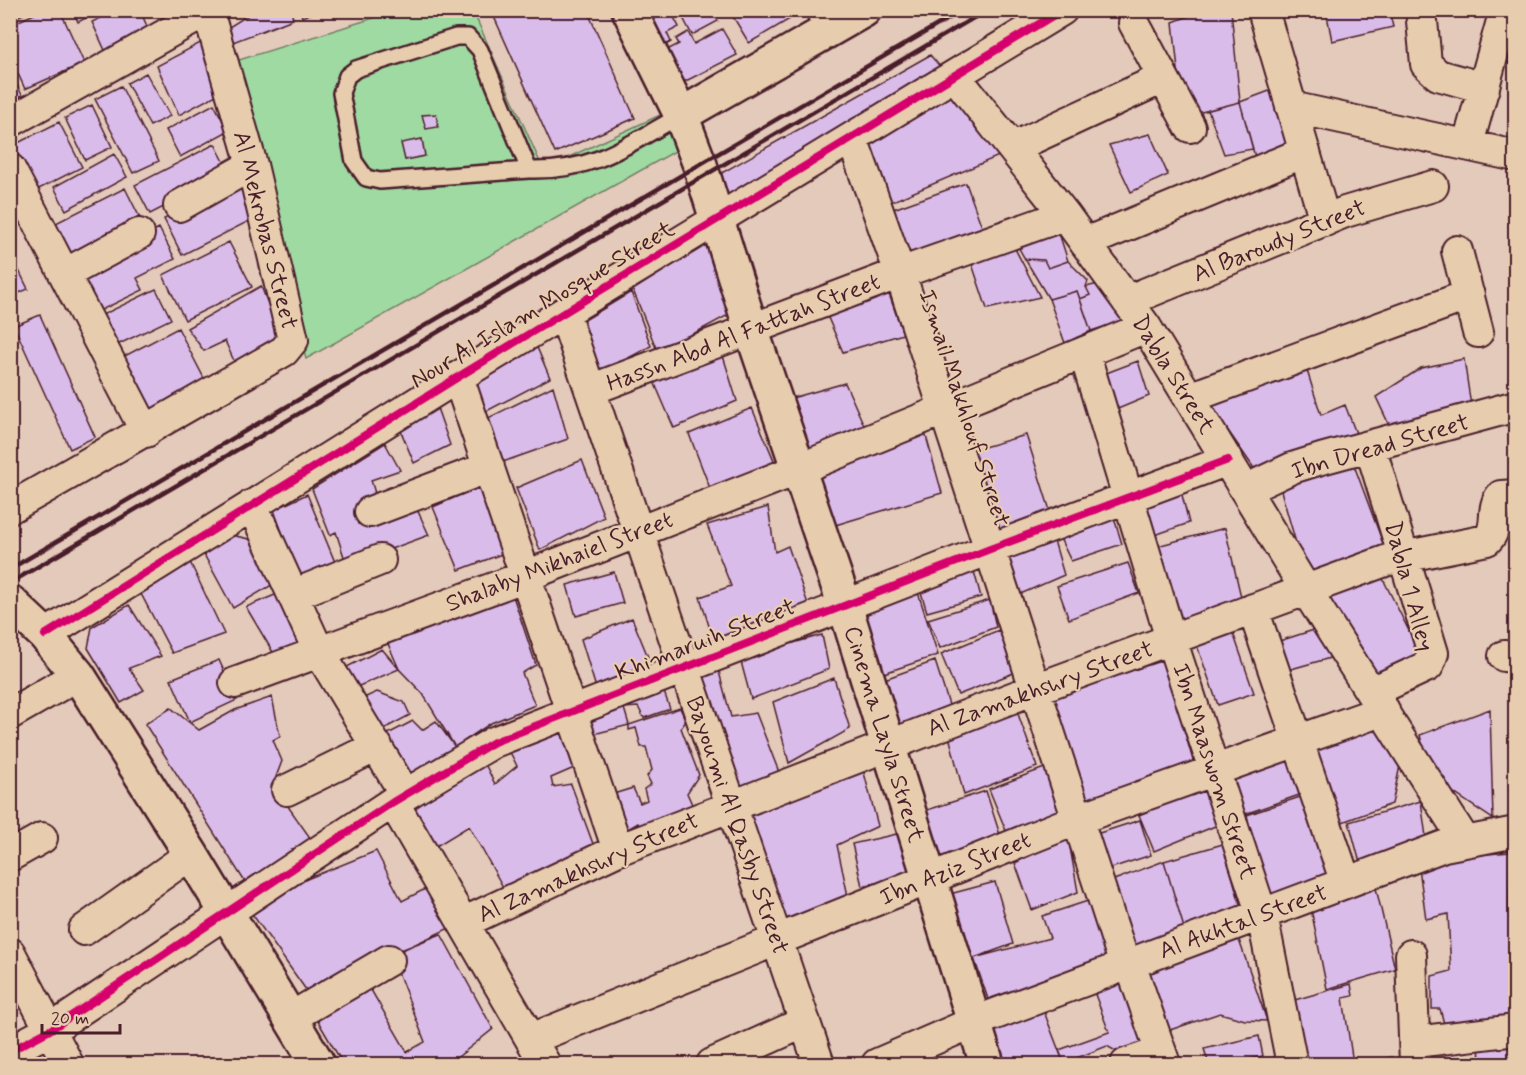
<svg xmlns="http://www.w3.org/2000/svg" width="1526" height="1075" viewBox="0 0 1526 1075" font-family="Mynerve,sans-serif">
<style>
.green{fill:#9edaa1;stroke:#747c66;stroke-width:1.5}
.building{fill:#dabcea;stroke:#4a1f2b;stroke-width:1.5}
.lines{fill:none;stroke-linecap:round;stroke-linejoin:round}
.service-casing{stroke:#4a1f2b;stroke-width:20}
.minor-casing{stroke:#4a1f2b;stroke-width:34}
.tertiary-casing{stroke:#4a1f2b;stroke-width:38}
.service{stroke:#e7cdae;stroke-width:15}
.minor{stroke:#e7cdae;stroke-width:30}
.tertiary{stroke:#e7cdae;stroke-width:33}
.rail{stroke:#4a1f2b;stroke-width:4.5}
.cycleway-casing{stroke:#e7cdae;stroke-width:11}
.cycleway{stroke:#d6006c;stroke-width:8}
.labels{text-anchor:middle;stroke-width:4.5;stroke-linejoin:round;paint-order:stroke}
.street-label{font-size:24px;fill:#4a1f2b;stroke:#e7cdae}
</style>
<rect width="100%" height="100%" fill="#e4caba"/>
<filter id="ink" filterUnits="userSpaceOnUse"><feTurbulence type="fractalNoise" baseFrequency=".0167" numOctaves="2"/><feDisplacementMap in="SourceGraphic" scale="12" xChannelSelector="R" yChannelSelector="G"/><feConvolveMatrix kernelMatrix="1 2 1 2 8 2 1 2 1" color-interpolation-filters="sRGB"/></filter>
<g filter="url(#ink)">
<path class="green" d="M396,11h77l70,158 117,-54 19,34 -373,210 -83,-294z"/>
<path class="building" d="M10,10h22l-22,10z
M43,10h17l24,53 -59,26 -15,-33v-31z
M73,10h24l1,2 -20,10z
M118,10h22l12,28 -42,23 -18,-39z
M256,10h35l2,9 -68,26 -4,-13z
M300,10h20l-18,7z
M491,10h96l48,108 -80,35z
M652,10h18l9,17 -12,6 4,9 -12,7 -18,-33z
M679,10h33l6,11 -26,14z
M729,10h69l2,3 -51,30z
M1205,10h26l9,92 -50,13 -12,-45 -5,-48z
M1326,10h63l4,17 -61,14z
M1516,10v55l-15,-4z
M722,29l15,26 -59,30 -17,-32 18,-9 -3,-5 12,-7 6,12z
M204,41l16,52 -41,22 -22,-49z
M930,55l13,15 -217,136 -8,-31z
M10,70l12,25 -12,5z
M146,73l24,43 -20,10 -23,-43z
M121,86l38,75 -26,12 -38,-74z
M948,86l51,70 -113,48 -24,-63z
M1272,90l20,55 -36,16 -16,-59z
M1240,102l13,47 -29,5 -16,-44z
M214,104l14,27 -48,26 -14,-27z
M92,105l20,42 -27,13 -20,-42z
M436,114l2,13 -12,2 -4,-14z
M59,122l23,45 -51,26 -21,-40v-6z
M1150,134l18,41 -37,17 -22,-47z
M422,139l3,17 -20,4 -4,-17z
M215,144l15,29 -80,41 -15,-29z
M114,154l13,23 -61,33 -12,-23z
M244,180l17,35 -79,40 -18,-36z
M966,183l17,47 -80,30 -18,-48z
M125,188l16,32 -78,39 -15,-32z
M1057,227l11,34 -20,7 -4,-8 -19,-1 -9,-16z
M159,228l16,31 -38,19 6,12 -46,22 -20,-41z
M1010,239l30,58 -53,12 -17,-51z
M229,242l23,45 -67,33 -22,-45z
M706,244l26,69 -74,40 -25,-63z
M10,252l18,37 -18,8z
M1025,259l19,1 4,8 20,-7 20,20 -2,6 4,8 -10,4 -3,-8 -28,8z
M1106,282l25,36 -40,13 -11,-32 10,-4 -4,-8z
M261,286l10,26 8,34 -40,26 -14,-31 -21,10 -17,-23z
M156,289l15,30 -58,28 -15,-30z
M888,291l15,43 -60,18 -18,-41z
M1077,291l14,40 -26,12 -16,-44z
M631,292l20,54 -58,31 -20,-50z
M40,315l55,122 -25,12 -56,-123z
M178,328l30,58 -60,31 -29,-58z
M536,345l14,33 -69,36 -12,-33z
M720,346l17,55 -63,27 -22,-51z
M1464,359l8,54 -79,20 -17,-36 45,-29z
M1138,361l11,35 -36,15 -12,-36z
M1304,361l17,54 24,-10 14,36 -101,33 -52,-75z
M845,383l22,49 -64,19 -18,-51z
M553,386l15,53 -68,24 -20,-41z
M436,405l14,40 -36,18 -16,-39z
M752,408l24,57 -63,31 -24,-62z
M924,429l18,64 -120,36 -19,-56z
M1026,435l27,85 -57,18 -26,-87z
M385,443l15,27 -29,10 6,20 -23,12 4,12 57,-19 14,30 -79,29 -5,-4 -9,-28 -6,3 -18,-46z
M1351,457l33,89 -79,28 -26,-90z
M582,460l22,57 -64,33 -24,-62z
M479,487l28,65 -48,18 -26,-63z
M1181,491l8,32 -37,13 -8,-36z
M307,494l30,73 -35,20 -28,-77z
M768,507l7,45 13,-6 22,64 -96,32 -14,-45 31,-11 -24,-61z
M1111,508l11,36 -51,17 -14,-29z
M1225,528l16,69 -64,27 -20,-78z
M231,535l36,8 15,36 -49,29 -32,-59z
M1053,537l11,38 -48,21 -11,-40z
M190,562l34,72 -52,19 -33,-63z
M1128,563l11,30 -70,26 -12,-33z
M972,564l9,33 -54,15 -10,-33z
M1378,569l42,84 -50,25 -42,-84z
M614,572l9,31 -47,13 -9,-31z
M915,583l23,72 -63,21 -26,-63z
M287,590l27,54 -37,15 -31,-52z
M511,590l25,75 -14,8 13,32 -44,18 -36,24 -32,-53 -24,-25 -14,-32z
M990,600l6,27 -56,21 -12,-29z
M129,605l32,51 -32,12 15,22 -23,13 -33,-55 4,-21z
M632,618l21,51 -57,19 -15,-49z
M1231,627l23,66 -36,12 -23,-65z
M1317,629l13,29 -46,13 -11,-28z
M999,630l17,42 -58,23 -17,-41z
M822,635l7,34 -78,30 -11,-41z
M382,649l17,20 -47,20 -9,-20z
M219,660l18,40 -47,22 -19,-43z
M1164,660l32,111 -122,34 -32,-106z
M935,661l15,47 -53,18 -18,-45z
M718,668l13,49 25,-4 26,67 -47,15 -41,-120z
M834,678l16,51 -61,34 -16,-61z
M662,686l8,23 -26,9 -6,-11 -14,1 -3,-10z
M377,692l27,10 6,13 -30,16 -21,-31z
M272,697l8,39 -7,4 9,21 -9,24 38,54 -66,43 -100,-158 26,-16 28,22 36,-20z
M621,698l8,27 -47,12 -4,-24z
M1013,700l24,67 -73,28 -16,-63z
M680,708l6,13 -5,7 18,47 -12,18 8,18 -51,22 -6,-10 -17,10 -14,-37 26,-8 7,15 7,-3 -3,-11 7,-5 -4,-8 5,-6 -6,-23h-5l-5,-19 -7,2v-5z
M1490,709l3,110 -63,-42 -10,-42z
M566,719l15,46 -30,13 2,9 18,-3 25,68 -88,44 -39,-70 -36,22 -22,-36 70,-56 14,28 22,-18 -10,-20z
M413,721l9,9 14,-9 19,26 -47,28 -26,-38z
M1383,722l19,34 -10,48 -58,21 -30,-81z
M1286,749l16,45 -60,21 -19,-44z
M862,765l16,61 -41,19 11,51 -62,23 -43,-113z
M1047,767l20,50 -56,26 -22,-54z
M1210,785l15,37 -71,29 -15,-36z
M986,791l16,50 -64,29 -23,-56z
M1303,796l27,80 -63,26 -20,-87z
M1421,801l5,36 -66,26 -11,-41z
M1140,820l11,35 -49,16 -12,-35z
M906,832l10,42 -54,12 -10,-42z
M1068,836l10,56 -46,18 -17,-47z
M1223,844l19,67 -58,17 -20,-67z
M376,851l26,50 31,-16 25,39 -149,70 -64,-90z
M1510,852l-1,59 7,1 -2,111 -69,4 -5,-18h-8v-33l19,-5 -3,-57 -22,5 -7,-51 25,-10z
M1164,861l20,67 -61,21 -17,-66z
M995,882l18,62 -39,14 -9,-1 -19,-62z
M1376,888l19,81 -68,20 -16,-80z
M1091,900l17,59 -120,40 -14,-41 76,-20 -8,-22z
M441,934l52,95 -44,35h-106l-31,-53 55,-28 40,69 18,-10 -34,-88z
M1239,940l28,81 -22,-1 -25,-7 -53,18 -20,-60z
M1117,970l29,77 -20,10 -19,-11 -43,17 -5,-13 50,-18 -19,-51z
M1351,984l2,12 -10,2 10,65 39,-6 1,7h-86l-16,-63z
M1043,1009l21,55h-71l-8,-32z
M1259,1036l4,20 -34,8h-20l-5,-15z
M1516,1041v23h-36l-1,-22z"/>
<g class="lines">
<defs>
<path id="service" d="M529,170l-149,11 -14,-3 -12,-17 -13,-68 6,-17 9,-7 100,-32h12l12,13 49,120c65,2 98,-25 152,-55"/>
<path id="minor" d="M821,10l10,19
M1263,10l62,211
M1421,10l5,54 12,11 46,13
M1134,23l56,104
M955,76l110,139 81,112 160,263 159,251
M1291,107l225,49
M10,122l199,-112
M852,138l48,135 225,692
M1468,144l37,-134
M1012,148l151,-70
M10,169l136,263
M179,206l73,-41
M1085,243l220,-91
M1457,251l21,81
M65,274l74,-40
M1127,301l218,-89 88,-26
M564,313l255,751
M1084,352l87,287 91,276 30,149
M458,377l160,473
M590,390l310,-117 165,-58
M1189,398l280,-103
M1370,446l63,207 -5,13 -56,26
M1245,490l47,-22 29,-9 195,-53
M252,505l66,145 87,144
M10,508l274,-157 9,-11 -41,-175 -44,-154
M370,512l119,-45
M293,595l87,-35
M1253,609l93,274
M45,635l413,-258 604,-367
M1504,656l12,1
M235,683l291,-107 273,-107 347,-142
M10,714l68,-39
M287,790l90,-44
M393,802l152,262
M10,856l32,-18
M465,922l153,-72 417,-161 353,-129 99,-20c13,-12 3,-31 14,-44l15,-1
M84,930l107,-76
M10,953l58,111
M1411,955l4,109
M1130,963l35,101
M290,1018l99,-58
M531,1039l547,-220 306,-109
M1415,1042l101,-12
M10,1051l40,-21 343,-228 101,-60 496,-193 238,-89
M712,1064l93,-42
M877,1064l97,-42 470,-176 72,-14
M1126,1064l35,-12"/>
<path id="tertiary" d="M629,10l52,105 19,50 51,164 94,277 142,458
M681,115l183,-105
M10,602l35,33 33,40 113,179 127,210"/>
</defs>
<use href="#service" class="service-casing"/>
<use href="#minor" class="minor-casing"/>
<use href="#tertiary" class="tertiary-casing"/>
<use href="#service" class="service"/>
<use href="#minor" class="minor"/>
<use href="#tertiary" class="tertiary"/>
<path class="rail" d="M10,569l953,-559
M10,583l977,-573"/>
<defs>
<path id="cycleway" d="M45,635l413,-258 604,-367
M10,1051l40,-21 343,-228 101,-60 496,-193 238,-89"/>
</defs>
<use href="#cycleway" class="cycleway-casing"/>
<use href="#cycleway" class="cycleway"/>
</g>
</g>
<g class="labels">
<g class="street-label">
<text transform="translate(266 230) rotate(76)" y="8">Al Mekrobas Street</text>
<text transform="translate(1279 240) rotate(-22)" y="8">Al Baroudy Street</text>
<text transform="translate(542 304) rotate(-31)" y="8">Nour Al Islam Mosque Street</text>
<text transform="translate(743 332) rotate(-21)" y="8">Hassn Abd Al Fattah Street</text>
<text transform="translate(1174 374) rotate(58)" y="8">Dabla Street</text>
<text transform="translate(965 408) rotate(72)" y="8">Ismail Makhlouf Street</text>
<text transform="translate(1380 446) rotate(-16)" y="8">Ibn Dread Street</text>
<text transform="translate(559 561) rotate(-21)" y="8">Shalaby Mikhaiel Street</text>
<text transform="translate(1410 586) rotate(75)" y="8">Dabla 1 Alley</text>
<text transform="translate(705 639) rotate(-21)" y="8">Khimaruih Street</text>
<text transform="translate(1040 688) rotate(-20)" y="8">Al Zamakhshry Street</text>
<text transform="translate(885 734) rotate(73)" y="8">Cinema Layla Street</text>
<text transform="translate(1215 771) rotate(72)" y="8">Ibn Maaswom Street</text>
<text transform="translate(738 825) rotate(71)" y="8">Bayoumi Al Qasby Street</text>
<text transform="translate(588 867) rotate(-24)" y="8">Al Zamakhshry Street</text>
<text transform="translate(955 868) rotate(-22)" y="8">Ibn Aziz Street</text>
<text transform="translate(1243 921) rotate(-20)" y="8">Al Akhtal Street</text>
</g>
</g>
<rect width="1526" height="1075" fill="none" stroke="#e7cdae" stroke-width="36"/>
<rect x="18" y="18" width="1490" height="1039" fill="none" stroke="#4a1f2b" stroke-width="2" filter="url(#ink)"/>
<path d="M42 1024v9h78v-9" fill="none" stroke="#4a1f2b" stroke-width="3"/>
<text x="51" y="1024" font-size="18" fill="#4a1f2b" stroke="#e7cdae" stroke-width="4.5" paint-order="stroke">20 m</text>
</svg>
